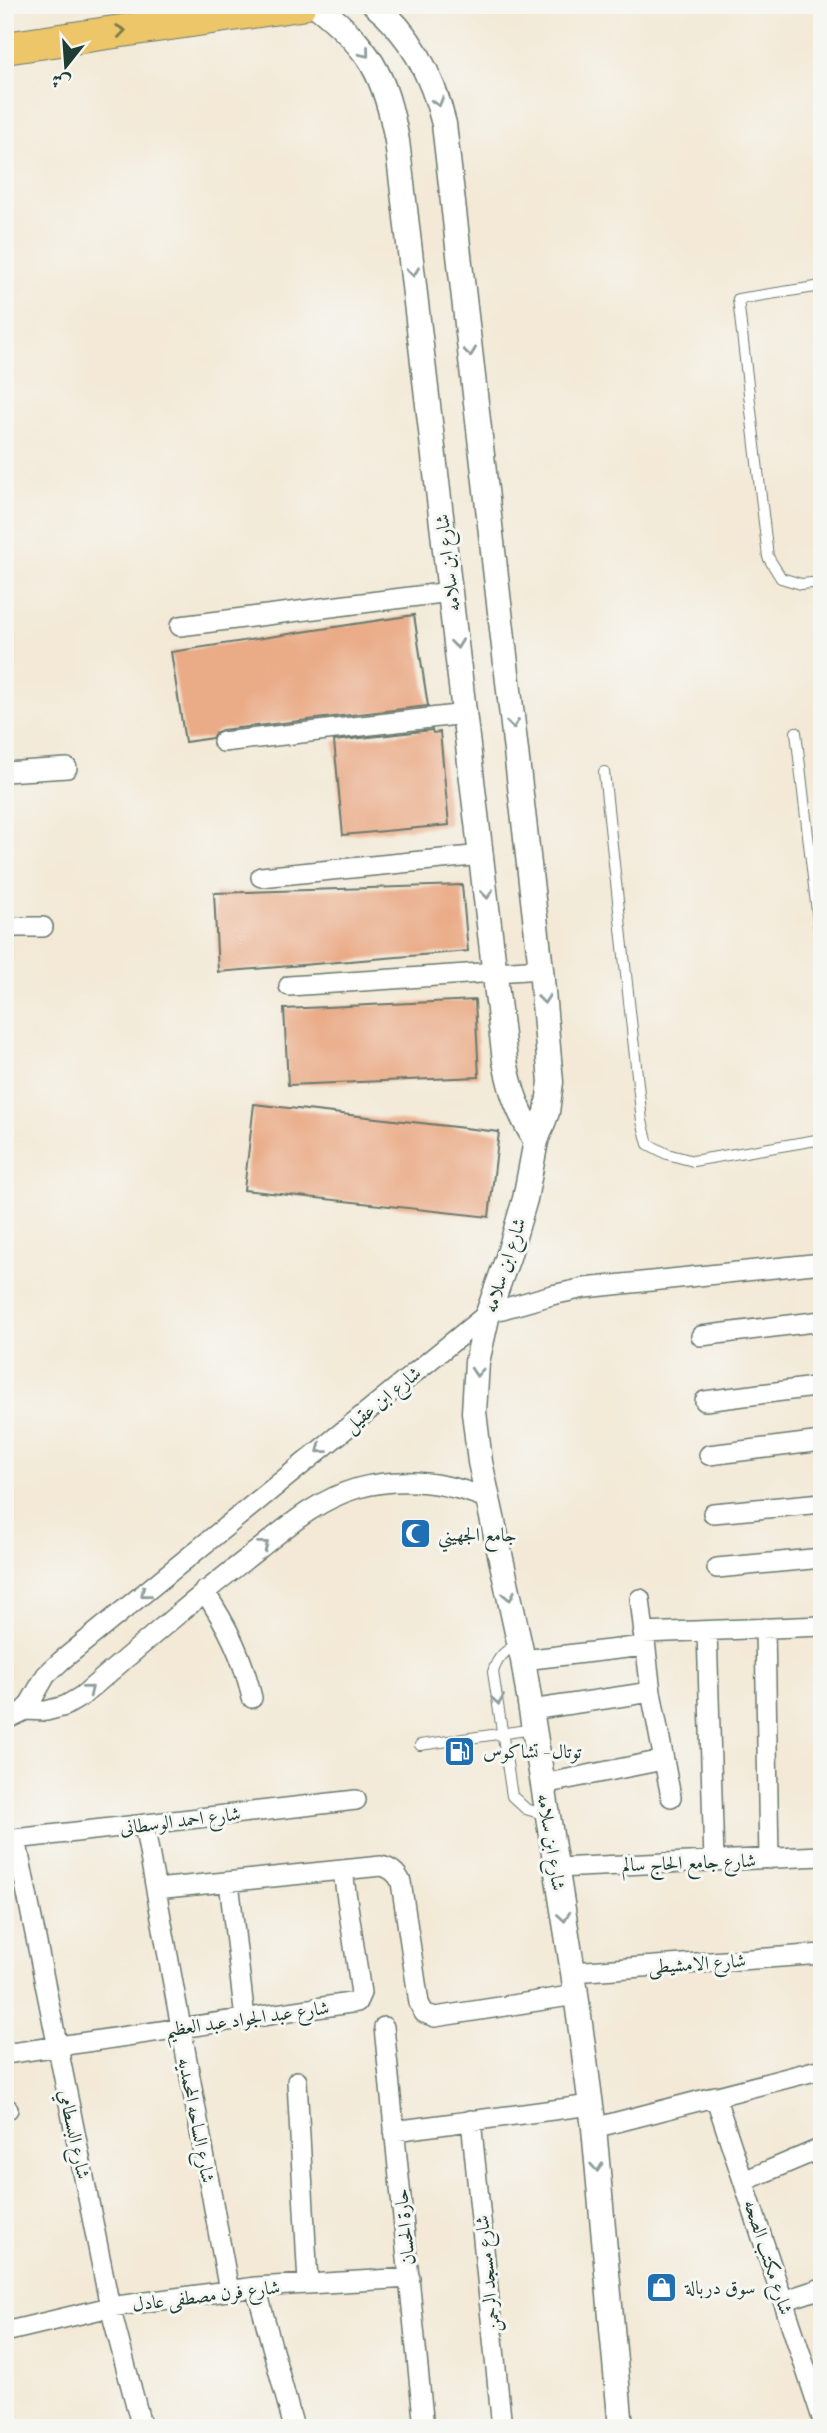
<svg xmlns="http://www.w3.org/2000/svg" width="827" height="2433" viewBox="0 0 827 2433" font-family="'IM FELL French Canon',Amiri,serif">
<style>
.building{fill:#eaab87}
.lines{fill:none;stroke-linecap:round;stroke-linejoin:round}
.service-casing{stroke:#69796d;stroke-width:12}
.minor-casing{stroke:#69796d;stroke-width:22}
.tertiary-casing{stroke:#69796d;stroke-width:27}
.primary-casing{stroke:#69796d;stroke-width:34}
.service{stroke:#fff;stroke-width:10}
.minor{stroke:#fff;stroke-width:19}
.tertiary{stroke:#fff;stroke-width:24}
.primary{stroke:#ecc669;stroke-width:32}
.oneway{stroke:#7b7b4c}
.oneway2{stroke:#8f9e9a}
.labels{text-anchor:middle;stroke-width:6;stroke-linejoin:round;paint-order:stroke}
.street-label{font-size:19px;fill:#1f3d34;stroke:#f6f6f2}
.poi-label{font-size:19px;fill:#1f3d34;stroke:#f6f6f2;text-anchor:start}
</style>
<rect width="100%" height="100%" fill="#f6f6f2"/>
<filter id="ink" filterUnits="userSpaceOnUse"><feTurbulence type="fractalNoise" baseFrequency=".0143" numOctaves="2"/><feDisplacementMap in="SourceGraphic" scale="14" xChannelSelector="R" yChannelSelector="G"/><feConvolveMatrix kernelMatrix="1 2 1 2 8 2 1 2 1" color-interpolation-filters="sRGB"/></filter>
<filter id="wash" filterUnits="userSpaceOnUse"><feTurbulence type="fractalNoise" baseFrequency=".00686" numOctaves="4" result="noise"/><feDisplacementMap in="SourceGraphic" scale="28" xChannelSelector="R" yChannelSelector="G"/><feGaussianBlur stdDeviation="1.57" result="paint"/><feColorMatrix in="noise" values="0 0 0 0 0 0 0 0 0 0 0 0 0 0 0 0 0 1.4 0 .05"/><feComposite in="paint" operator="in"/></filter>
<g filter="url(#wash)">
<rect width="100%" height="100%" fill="#f3e9d6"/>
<g id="blocks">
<path class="building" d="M414,615l14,91 -206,24 -7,3 -3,5 -27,4 -14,-90z
M432,730l1,3 7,-1 9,93 -106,10 -9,-94z
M462,885l6,66 -250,21 -4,-79z
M475,1000l4,77 -191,8 -4,-76z
M254,1104l245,28 -10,85 -245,-27z"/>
</g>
</g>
<g filter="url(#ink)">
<use href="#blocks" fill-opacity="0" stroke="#69796d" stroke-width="2"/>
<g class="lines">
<defs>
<path id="service" d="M822,286l-84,13 30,258 13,21 20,6 21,-2
M796,732l26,223
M604,772l38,349 6,23 19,10 26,7 129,-22
M519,1645c-14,4 -22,13 -26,27l19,124 14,13 20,6
M420,1745l114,-16"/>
<path id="minor" d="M180,626l270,-34
M223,742l242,-28
M5,772l62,-4
M261,877l221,-22
M5,927h38
M289,986l252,-17
M701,1336l121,-15
M705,1401l117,-15
M709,1455l113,-14
M713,1513l109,-10
M717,1568l105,-10
M204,1591c23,34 39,66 48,107
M640,1599l11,93 20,105
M765,1628l4,231
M707,1631l7,230
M643,1633l179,-7
M523,1660l121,-14
M26,1710l20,-35 15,-14 427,-348 64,-18 33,-7 237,-25
M531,1710l120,-18
M5,1720l21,-10 20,1 19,-5 17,-10c58,-50 116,-100 177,-147 30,-24 60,-50 99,-61 45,-12 88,-6 130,11
M543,1784l120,-24
M144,1824l85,467
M16,1839l94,468 32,121
M6,1840l350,-40
M556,1868l266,-12
M229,1882l16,137
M156,1889l225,-23c10,2 16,7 20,16l18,121 5,10 11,4 141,-22
M573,1972l249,-18
M384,2027l40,401
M5,2054l352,-52 4,-9 -18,-121
M297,2081l11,202
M715,2096l107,322
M5,2109h3
M471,2120l31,308
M594,2128l228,-59
M394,2131l197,-26
M744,2181l78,-33
M256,2287l38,141
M783,2301l39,-13
M5,2332l105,-25 146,-20 154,-9"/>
<path id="tertiary" d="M316,5c54,43 69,69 81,136l108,920c6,32 14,52 31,80
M375,5c38,31 58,73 69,119l97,845 10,113 -4,30 -11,29 -11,58 -17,58 -20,56 -11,49 -3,50 6,50 43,198 50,312 21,156 27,300"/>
<path id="primary" d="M5,48l295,-43"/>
</defs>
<use href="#service" class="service-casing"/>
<use href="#minor" class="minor-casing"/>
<use href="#tertiary" class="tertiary-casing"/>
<use href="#primary" class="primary-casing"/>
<use href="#service" class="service"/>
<use href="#minor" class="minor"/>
<use href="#tertiary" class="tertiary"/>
<use href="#primary" class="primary"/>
</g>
<defs><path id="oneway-chevron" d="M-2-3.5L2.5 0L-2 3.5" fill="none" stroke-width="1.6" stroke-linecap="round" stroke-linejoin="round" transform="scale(1.75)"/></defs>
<use class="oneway" href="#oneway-chevron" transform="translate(121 31) rotate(-8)"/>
<g class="oneway2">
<use href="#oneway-chevron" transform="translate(365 53) rotate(51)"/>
<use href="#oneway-chevron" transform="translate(438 102) rotate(74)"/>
<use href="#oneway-chevron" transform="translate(413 272) rotate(83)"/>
<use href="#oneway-chevron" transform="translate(470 352) rotate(83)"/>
<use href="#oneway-chevron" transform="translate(457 644) rotate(83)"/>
<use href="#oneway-chevron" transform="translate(513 724) rotate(83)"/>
<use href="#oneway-chevron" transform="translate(487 894) rotate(83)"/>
<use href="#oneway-chevron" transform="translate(544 999) rotate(84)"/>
<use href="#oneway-chevron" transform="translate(477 1372) rotate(94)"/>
<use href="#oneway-chevron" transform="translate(321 1449) rotate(141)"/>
<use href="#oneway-chevron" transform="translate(264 1545) rotate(-38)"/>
<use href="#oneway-chevron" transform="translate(145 1593) rotate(141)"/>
<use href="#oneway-chevron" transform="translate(509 1596) rotate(78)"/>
<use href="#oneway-chevron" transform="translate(89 1690) rotate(-39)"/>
<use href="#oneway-chevron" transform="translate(498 1700) rotate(81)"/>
<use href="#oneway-chevron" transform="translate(564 1917) rotate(81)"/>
<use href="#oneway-chevron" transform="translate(597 2167) rotate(85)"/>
</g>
</g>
<defs>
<symbol id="mosque-square" viewBox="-11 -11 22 22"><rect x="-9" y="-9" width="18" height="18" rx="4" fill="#1f6fb2" stroke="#f6f6f2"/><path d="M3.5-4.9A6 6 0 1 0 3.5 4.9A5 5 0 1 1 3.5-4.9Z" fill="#fff"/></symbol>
<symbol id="fuel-square" viewBox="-11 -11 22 22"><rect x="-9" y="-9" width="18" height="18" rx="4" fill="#1f6fb2" stroke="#f6f6f2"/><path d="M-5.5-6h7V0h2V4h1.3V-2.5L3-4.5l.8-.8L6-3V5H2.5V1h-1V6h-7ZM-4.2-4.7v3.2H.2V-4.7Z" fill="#fff"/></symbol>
<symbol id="shop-square" viewBox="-11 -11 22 22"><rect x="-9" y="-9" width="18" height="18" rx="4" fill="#1f6fb2" stroke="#f6f6f2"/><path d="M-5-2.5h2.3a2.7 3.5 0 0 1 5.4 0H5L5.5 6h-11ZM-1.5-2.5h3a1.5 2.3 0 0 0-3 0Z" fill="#fff"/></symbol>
</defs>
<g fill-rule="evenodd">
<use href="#mosque-square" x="398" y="1516" width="35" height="35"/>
<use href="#fuel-square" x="442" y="1734" width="35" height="35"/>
<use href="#shop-square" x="644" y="2270" width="35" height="35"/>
</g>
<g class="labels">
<g class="street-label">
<text transform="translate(447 563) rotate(-97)" y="7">شارع ابن سلامه</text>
<text transform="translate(504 1265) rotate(-72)" y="7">شارع ابن سلامه</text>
<text transform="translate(382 1399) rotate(-39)" y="7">شارع ابن عقيل</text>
<text transform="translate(180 1820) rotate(-7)" y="7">شارع احمد الوسطانى</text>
<text transform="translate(552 1842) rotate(81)" y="7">شارع ابن سلامه</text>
<text transform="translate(689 1862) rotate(-2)" y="7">شارع جامع الحاج سالم</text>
<text transform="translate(697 1963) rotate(-4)" y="7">شارع الامشيطى</text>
<text transform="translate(247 2018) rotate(-8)" y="7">شارع عبد الجواد عبد العظيم</text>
<text transform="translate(197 2120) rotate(79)" y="7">شارع الساحه المحمديه</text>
<text transform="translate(75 2134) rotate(78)" y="7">شارع البسطامي</text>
<text transform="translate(404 2227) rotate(-96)" y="7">حارة الحسان</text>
<text transform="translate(769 2257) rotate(72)" y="7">شارع مكتب الصحه</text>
<text transform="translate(487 2274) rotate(-96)" y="7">شارع مسجد الرحمن</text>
<text transform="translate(206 2295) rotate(-7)" y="7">شارع فرن مصطفى عادل</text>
</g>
<g class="poi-label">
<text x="438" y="1541">جامع الجهيني</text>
<text x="483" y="1758">توتال - تشاكوس</text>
<text x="685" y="2294">سوق دربالة</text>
</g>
</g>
<rect width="827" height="2433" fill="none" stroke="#f6f6f2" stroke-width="28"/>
<g transform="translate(66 66) rotate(197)" stroke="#f6f6f2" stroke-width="5" paint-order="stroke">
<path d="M0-5L12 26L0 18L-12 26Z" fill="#1f3d34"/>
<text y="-10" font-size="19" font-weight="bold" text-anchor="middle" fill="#1f3d34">ش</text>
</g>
</svg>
